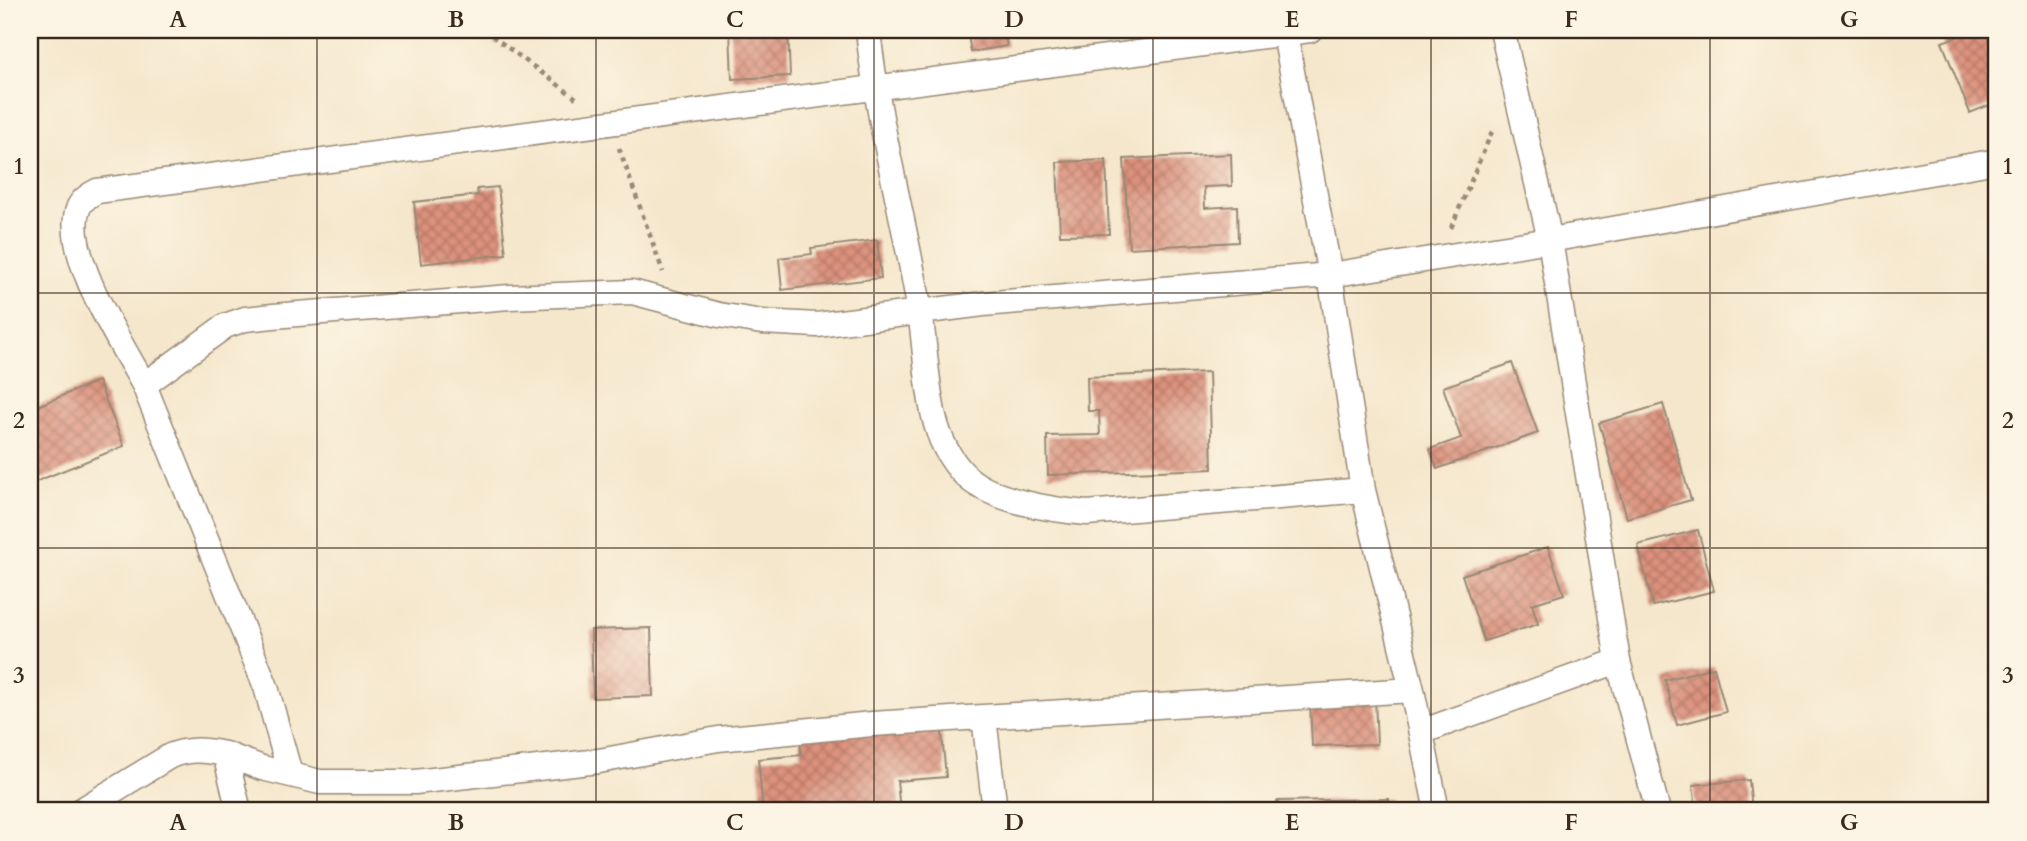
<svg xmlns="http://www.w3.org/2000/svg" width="2027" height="841" viewBox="0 0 2027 841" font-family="Cardo,serif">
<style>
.building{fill:url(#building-cross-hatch)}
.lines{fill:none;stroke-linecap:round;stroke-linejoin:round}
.minor-casing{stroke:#988875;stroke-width:27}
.path{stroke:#988875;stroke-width:4.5;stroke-dasharray:5 5;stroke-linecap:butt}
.minor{stroke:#fff;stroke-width:24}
.grid{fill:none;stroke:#3b2a1e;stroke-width:2;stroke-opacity:0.55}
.neatline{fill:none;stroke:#3b2a1e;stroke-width:2.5}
.grid-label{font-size:23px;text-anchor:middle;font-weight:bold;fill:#3b2a1e}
</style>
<defs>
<pattern id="building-cross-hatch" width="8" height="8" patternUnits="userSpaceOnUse" patternTransform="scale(1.75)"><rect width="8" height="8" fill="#dc927d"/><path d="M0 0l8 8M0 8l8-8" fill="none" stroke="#b47766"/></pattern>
</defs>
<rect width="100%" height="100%" fill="#fcf5e5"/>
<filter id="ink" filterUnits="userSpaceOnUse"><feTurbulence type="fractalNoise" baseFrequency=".0143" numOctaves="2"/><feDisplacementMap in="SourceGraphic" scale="14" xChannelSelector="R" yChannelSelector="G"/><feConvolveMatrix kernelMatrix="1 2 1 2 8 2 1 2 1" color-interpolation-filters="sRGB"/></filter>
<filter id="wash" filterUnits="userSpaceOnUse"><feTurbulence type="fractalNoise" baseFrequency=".00686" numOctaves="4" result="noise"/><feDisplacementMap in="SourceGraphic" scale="28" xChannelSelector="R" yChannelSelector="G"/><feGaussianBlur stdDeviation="1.57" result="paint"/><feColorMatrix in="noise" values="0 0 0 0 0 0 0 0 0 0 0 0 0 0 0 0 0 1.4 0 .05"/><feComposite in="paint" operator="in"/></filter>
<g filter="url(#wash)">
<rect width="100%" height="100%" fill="#f5e7cc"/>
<g id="blocks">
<path class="building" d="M730,30h58l2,46 -58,3z
M967,30h37l3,16 -36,6z
M1975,30h22v72l-27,11 -28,-71z
M1231,154l1,32 -28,1 1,21 32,-2 1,36 -109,6 -5,-89z
M1106,160l3,74 -49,1 -3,-73z
M498,187l8,67 -85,10 -7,-62 64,-7 -1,-6z
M877,240l4,38 -99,12 -3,-32 33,-4 -1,-6z
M1512,363l26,70 -101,36 -7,-20 31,-11 -18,-51z
M1209,372l3,97 -164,6 -1,-39 53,-1 -1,-24h-11l-1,-34z
M98,381l26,65 -89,36 -5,-13v-60z
M1663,404l28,96 -64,18 -28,-95z
M1698,530l16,61 -61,15 -15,-61z
M1548,547l16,47 -32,10 6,20 -54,17 -22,-66z
M651,628l2,68 -60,2 -2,-68z
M1714,667l12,45 -49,13 -12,-45z
M1375,699l2,45 -65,2 -2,-44z
M941,724l5,53 -49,4 3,30h-137l-5,-52 43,-4 -1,-18z
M1749,780l3,31h-56l-3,-26z
M1389,799v12h-112v-10z"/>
</g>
</g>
<g filter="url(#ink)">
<use href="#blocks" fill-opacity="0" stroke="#988875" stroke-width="2"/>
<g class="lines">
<defs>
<path id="minor" d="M868,30c10,96 36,187 52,282 5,33 6,67 13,100 5,24 16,48 34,65 26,24 86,33 120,36l276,-23
M1502,30l48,210 68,421 40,150
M1285,34l45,241 33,215 49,200 25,121
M144,385c-21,-39 -82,-132 -66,-176 3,-9 11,-14 19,-18l1213,-161
M984,717l11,94
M1421,732l197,-71
M225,754l37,14 58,14h95l184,-21 119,-22 154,-15 540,-34
M290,774l-24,-87 -122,-302 81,-59 20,-7 28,-3 237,-19 122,-5 87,23 43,7 55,3 166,-21 347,-29 220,-35 447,-79
M80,811l90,-55c20,-8 35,-6 55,-2l14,57"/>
</defs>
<use href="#minor" class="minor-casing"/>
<path class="path" d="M484,30l92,68
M619,148l44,124
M1451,228l43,-101"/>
<use href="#minor" class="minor"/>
</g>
</g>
<path class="grid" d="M317,30v781M596,30v781M874,30v781M1153,30v781M1431,30v781M1710,30v781M30,293h1967M30,548h1967"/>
<rect width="2027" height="841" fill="none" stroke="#fcf5e5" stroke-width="77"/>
<rect x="38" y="38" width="1950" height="764" class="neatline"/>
<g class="grid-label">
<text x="178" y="27">A</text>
<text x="456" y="27">B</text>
<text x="735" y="27">C</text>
<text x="1014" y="27">D</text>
<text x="1292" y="27">E</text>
<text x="1571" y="27">F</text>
<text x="1849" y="27">G</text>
<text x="19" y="174">1</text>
<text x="2008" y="174">1</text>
<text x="19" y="428">2</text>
<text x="2008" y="428">2</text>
<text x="19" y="683">3</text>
<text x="2008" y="683">3</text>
<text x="178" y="830">A</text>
<text x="456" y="830">B</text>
<text x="735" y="830">C</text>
<text x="1014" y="830">D</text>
<text x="1292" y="830">E</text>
<text x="1571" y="830">F</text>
<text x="1849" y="830">G</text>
</g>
</svg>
